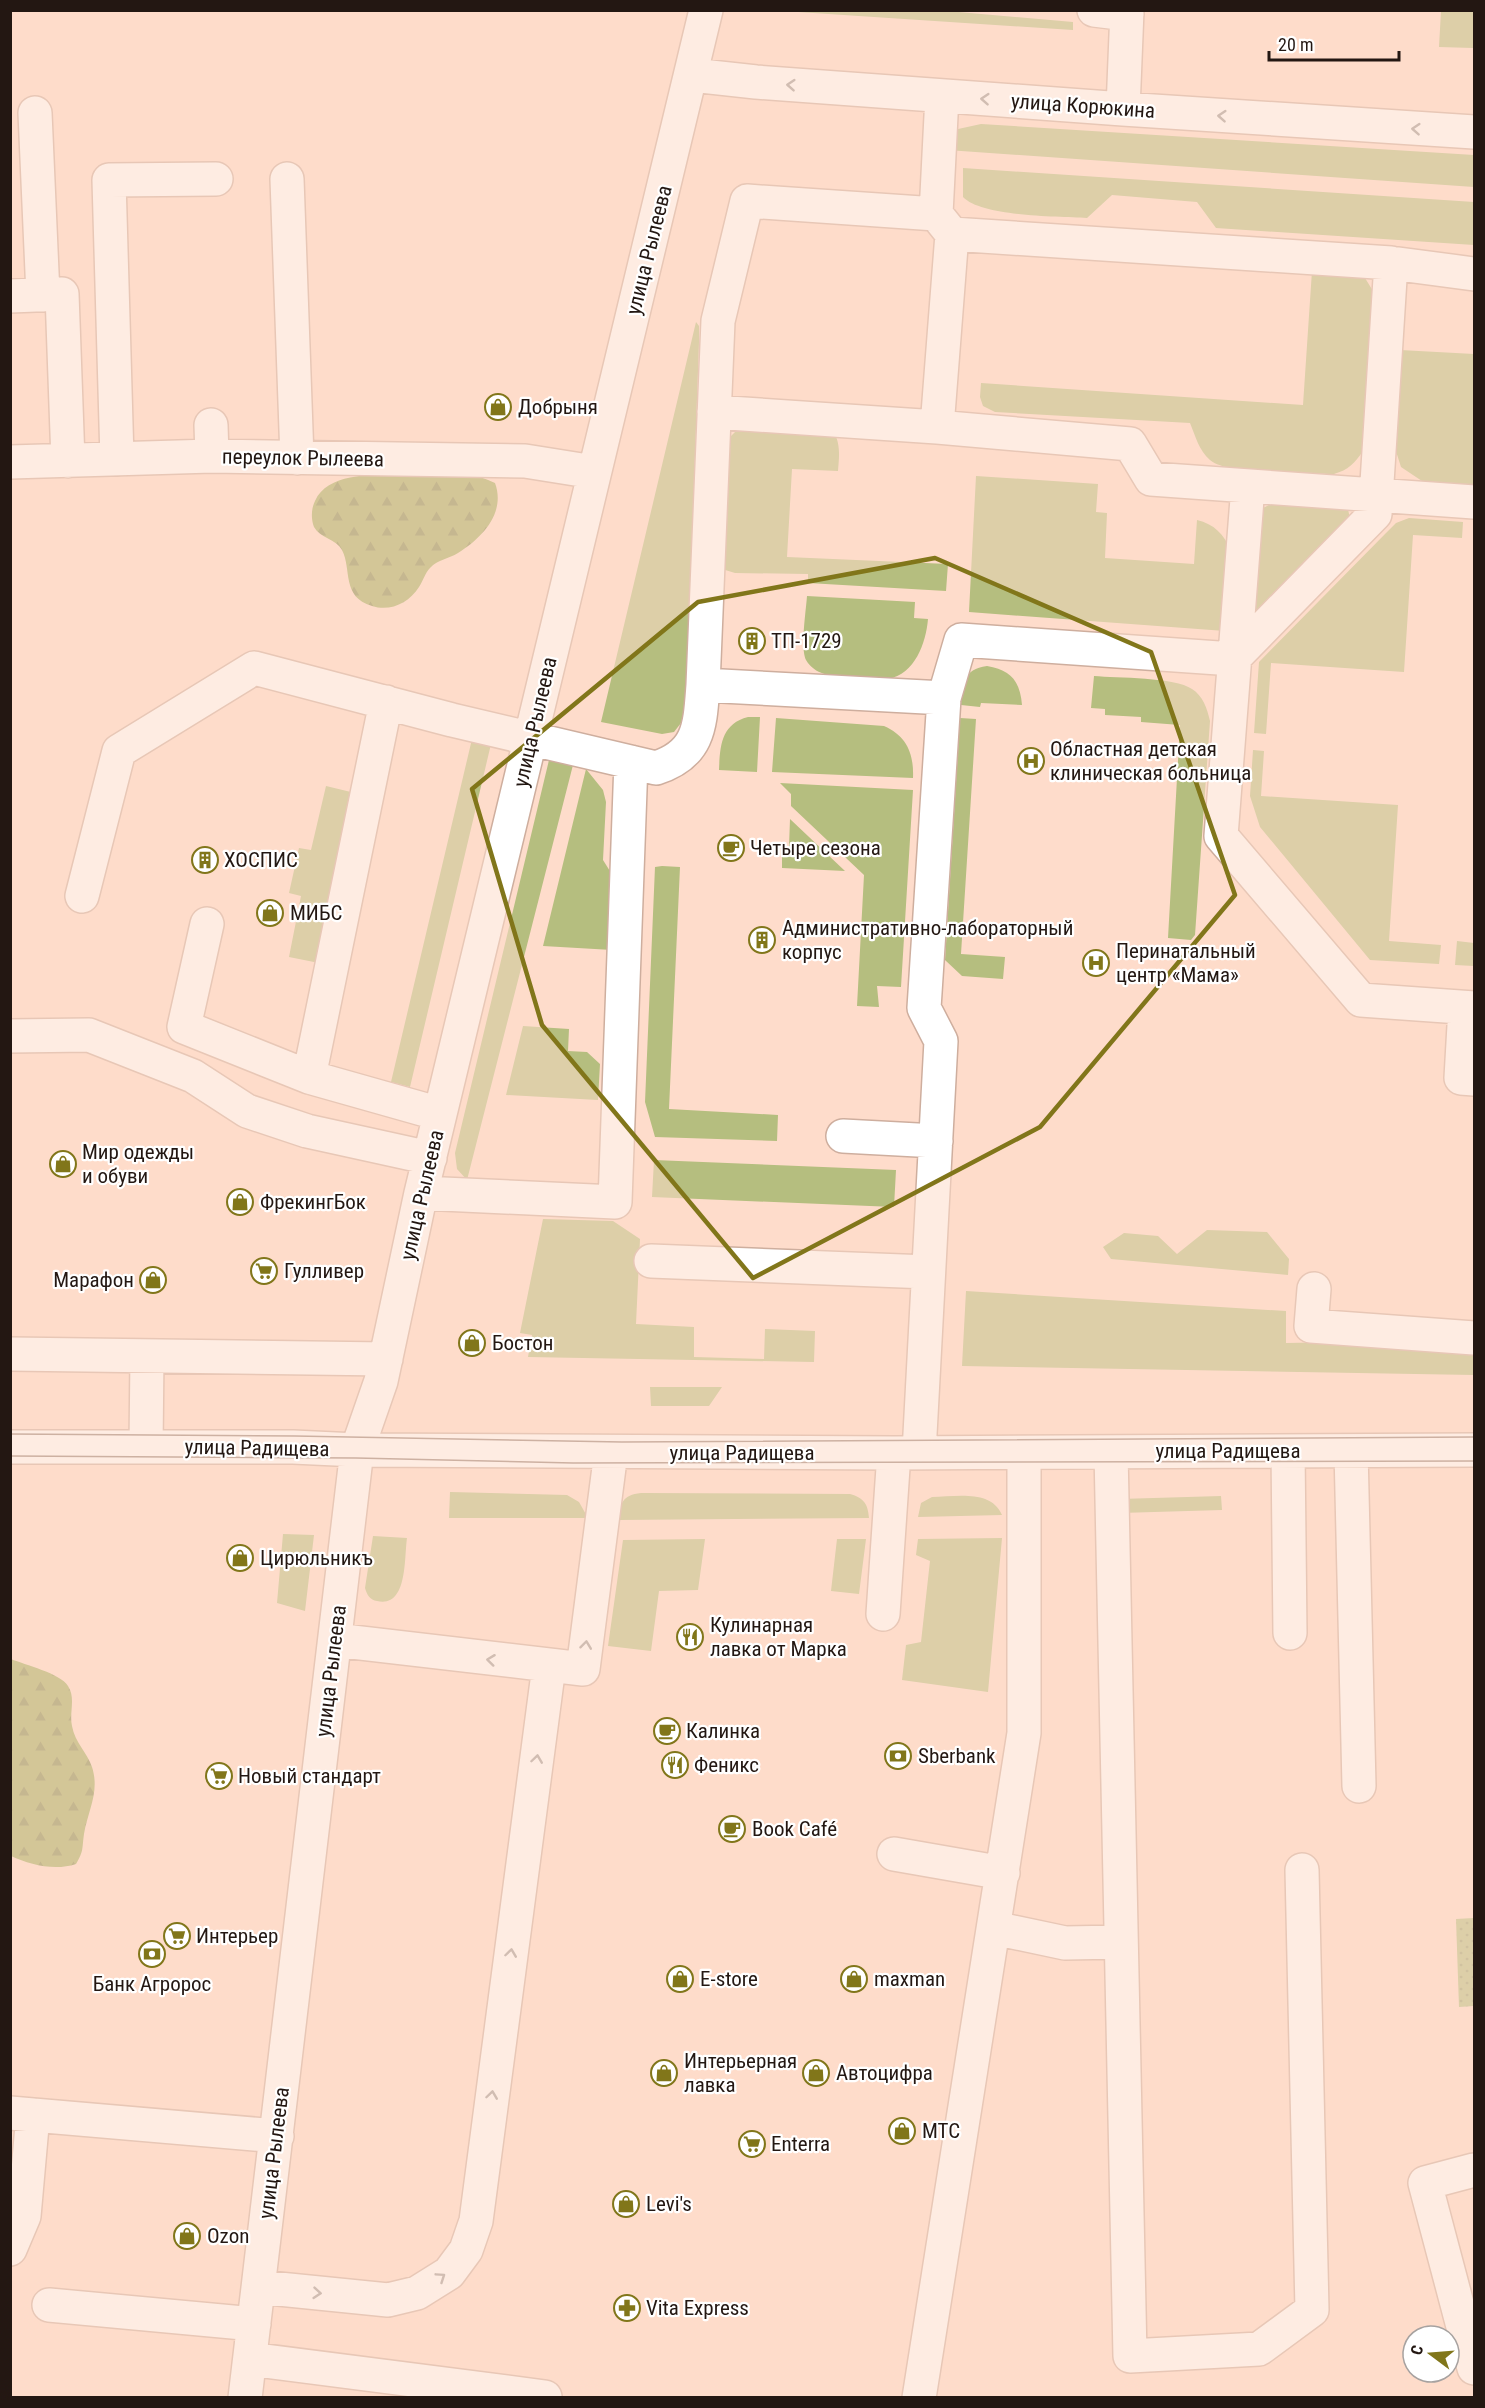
<svg xmlns="http://www.w3.org/2000/svg" width="1485" height="2408" viewBox="0 0 1485 2408" font-family="'Roboto Condensed',sans-serif">
<style>
.grass{fill:#b5be7f}
.forest{fill:url(#forest-firs)}
.park{fill:url(#park-dots)}
.lines{fill:none;stroke-linecap:round;stroke-linejoin:round}
.minor-casing{stroke:#ceae9e;stroke-width:36}
.minor{stroke:#fff;stroke-width:33}
.tram{stroke:#937c71;stroke-width:1.5}
.oneway{stroke:#9c9794}
.marked{fill:none;stroke:#81761a;stroke-width:4.5;stroke-linejoin:round}
.labels{text-anchor:middle;stroke-width:4.5;stroke-linejoin:round;paint-order:stroke}
.street-label{font-size:21px;fill:#231712;stroke:#fff}
.poi-label{font-size:21px;fill:#231712;stroke:#fff;text-anchor:start}
</style>
<defs>
<pattern id="forest-firs" width="22" height="20" patternUnits="userSpaceOnUse" patternTransform="scale(1.5)"><rect width="22" height="20" fill="#a0aa5a"/><path d="M5 1l3.5 6h-7zM16 11l3.5 6h-7z" fill="#828949"/></pattern>
<pattern id="park-dots" width="8" height="8" patternUnits="userSpaceOnUse" patternTransform="scale(1.5)"><rect width="8" height="8" fill="#b5be7f"/><path d="M2 2h.1M6 6h.1" fill="none" stroke="#9ba36d" stroke-width="1.8" stroke-linecap="round"/></pattern>
</defs>
<rect width="100%" height="100%" fill="#fedccb"/>
<path class="grass" d="M783,11l153,-1 137,12v8z
M1441,11h33l-1,37 -34,-1z
M981,124l493,31v32l-527,-37 2,-19z
M963,168l511,34v43l-258,-17 -19,-26 -85,-7 -25,23c-29,-2 -105,-1 -124,-21z
M1313,256l52,22 8,13 -10,160c-8,12 -15,19 -29,23 -27,-1 -105,2 -124,-14 -11,-9 -15,-25 -20,-37l-195,-11 -12,-6 -3,-9 1,-14 322,22z
M696,322l3,4v16l-12,345 -3,25 -3,11 -7,9 -12,2 -61,-12z
M1400,350l74,4v134l-35,-2 -17,-5 -21,-14 -7,-22z
M741,426l93,6c7,14 5,25 4,39l-46,-2 -5,88 161,7 -2,27 -138,-8v-9l-73,-1 -13,-4 7,-131z
M976,476l122,8 -2,28 11,1 -2,45 89,6 3,-44c17,4 27,14 34,31l-6,80 -256,-19z
M1275,502l73,7 2,10 -98,100 9,-105 2,-6z
M1409,518l54,4 -1,16 -49,-3 -9,137 -133,-9 -5,71 -12,-1 5,-71 127,-129 10,-10z
M807,596l108,6 -1,16 14,1c-2,24 -13,55 -40,60 -13,3 -29,-1 -42,-2 -15,-1 -31,-2 -40,-17 -6,-12 0,-49 1,-64z
M987,666c24,4 33,15 35,39l-41,-2 -1,4 -19,-2c1,-20 2,-36 26,-39z
M1094,676c23,2 81,1 98,13 11,7 15,19 18,32l-15,214 -4,5 -23,-2 12,-213 -39,-3v-5l-36,-2v-6l-14,-1z
M748,717h12l-3,55 -38,-2c1,-24 2,-46 29,-53z
M776,718l108,8c23,10 30,28 29,52l-141,-6z
M960,718l16,1 -15,235 44,3 -2,22 -41,-3 -17,-16z
M472,739l19,5 -81,343 -19,-5z
M1253,750l11,1 -3,45 137,9 -9,136 52,4 -2,19 -69,-4 -110,-133 -10,-31z
M549,760l24,5 -106,415 -10,-11 -2,-16z
M586,769l17,21 3,12 -3,58 10,16 -1,74 -69,-4z
M780,783l133,7 -12,197 -24,-1 2,21 -22,-1 7,-131 -73,-69v-12z
M326,786l29,7 -36,170 -30,-6 12,-61 -12,-3 10,-45 12,2z
M790,819l55,52 -63,-3v-21h7z
M662,866l18,1 -11,242 109,6 -1,26 -122,-4 -10,-35 10,-235z
M1457,941l17,2v23l-19,-1z
M523,1026l46,3 -1,22 19,1 13,12 -2,36 -92,-5z
M654,1160l242,10 -2,37 -242,-10z
M543,1219l70,2 27,18 -4,85 58,3v30l70,2 1,-30 50,2 -1,31 -286,-5 4,-22 -12,-2z
M1207,1230l60,2 22,27 -1,16 -177,-16 -8,-12 21,-14 34,3 19,18z
M966,1291l320,20v32l57,-1 131,11v22l-512,-9z
M650,1387h72l-13,19h-58z
M450,1492l117,3 12,7 9,16h-139z
M641,1493l209,1c14,4 18,10 19,24l-252,2c4,-17 5,-25 24,-27z
M1221,1496l1,14 -102,3v-14z
M932,1497c23,0 59,-8 70,18l-84,2 3,-14z
M283,1534l31,1 -9,76 -28,-8z
M373,1536l34,2c-3,20 1,70 -30,63 -7,-1 -10,-6 -12,-13z
M1002,1538l-14,154 -86,-12 4,-35 15,-3 9,-81 -14,-6 2,-16z
M705,1539l-7,51 -39,1 -8,60 -43,-5 15,-106z
M837,1539h29l-7,55 -28,-3z"/>
<path class="forest" d="M396,472c33,0 69,-4 99,11 11,30 -13,55 -37,70 -9,6 -20,6 -28,15 -5,5 -7,13 -11,19 -10,16 -29,25 -47,19 -31,-9 -20,-37 -30,-56 -6,-11 -22,-12 -28,-23 -3,-8 -3,-18 1,-26 12,-28 55,-25 81,-29z
M11,1659c14,6 49,14 57,27 8,12 1,27 4,40 3,17 15,26 20,41 8,25 -4,43 -8,67 -2,14 0,17 -8,30 -21,7 -46,1 -65,-8z"/>
<path class="park" d="M1474,1918v88l-15,1 -3,-88z"/>
<g class="lines">
<defs>
<path id="minor" d="M1094,10l33,4
M692,75l64,7 367,27 351,23
M1123,109l4,-99
M35,113l8,182
M287,179l10,279
M936,214l6,-118
M10,296l52,-2 6,167
M714,412l223,15 193,17 21,35 323,23
M211,425l1,31
M937,427l15,-193
M117,459l-8,-279 107,-1
M10,462l202,-6 313,5 69,11
M1248,486l-27,350 140,164 113,8
M703,685l241,13 17,-58 272,19 142,-145 16,-251
M386,702l-77,375 131,37
M82,896l37,-145 135,-83 198,52 204,48c44,-14 44,-43 47,-83l15,-364 29,-120 189,13 16,20 439,29 83,11
M207,924l-23,103 125,50
M1465,1008l-4,70 13,1
M10,1036l79,-1 104,41 54,35 60,20 123,27
M843,1136l93,5
M421,1193l194,9 16,-440
M651,1261l277,11
M1314,1289l-3,37 163,12
M10,1354l376,5
M146,1446l1,-90
M10,1447h283l64,3 537,3 580,-3
M1288,1451l2,182
M1351,1451l8,335
M1111,1452l19,904 129,-7 53,-39 -10,-440
M919,1453l22,-412 -17,-33 20,-310
M883,1614l11,-161
M335,1640l248,29 28,-217
M894,1854l109,19
M994,1928l71,15 56,-1
M10,2113l267,23
M1474,2170l-49,13 49,185
M10,2249l14,-33 9,-101
M259,2287l129,13 29,-7 32,-20 17,-23 10,-29 73,-555
M49,2305l205,19
M250,2359l295,38
M245,2398l112,-948 24,-69 40,-188 285,-1183
M919,2398l105,-665v-280"/>
</defs>
<use href="#minor" class="minor-casing"/>
<use href="#minor" class="minor"/>
<path class="tram" d="M10,1434l285,2 327,6 852,-5
M10,1456l346,2 217,5 901,-2"/>
</g>
<defs><path id="oneway-chevron" d="M-2-3.5L2.5 0L-2 3.5" fill="none" stroke-width="1.6" stroke-linecap="round" stroke-linejoin="round" transform="scale(1.5)"/></defs>
<g class="oneway">
<use href="#oneway-chevron" transform="translate(791 85) rotate(-176)"/>
<use href="#oneway-chevron" transform="translate(985 99) rotate(-176)"/>
<use href="#oneway-chevron" transform="translate(1222 116) rotate(-176)"/>
<use href="#oneway-chevron" transform="translate(1416 129) rotate(-176)"/>
<use href="#oneway-chevron" transform="translate(586 1645) rotate(-83)"/>
<use href="#oneway-chevron" transform="translate(491 1660) rotate(-173)"/>
<use href="#oneway-chevron" transform="translate(537 1759) rotate(-82)"/>
<use href="#oneway-chevron" transform="translate(511 1953) rotate(-82)"/>
<use href="#oneway-chevron" transform="translate(492 2095) rotate(-82)"/>
<use href="#oneway-chevron" transform="translate(441 2277) rotate(-34)"/>
<use href="#oneway-chevron" transform="translate(317 2293) rotate(5)"/>
</g>
<path d="M0 0H1485V2408H0ZM935,558l216,94 84,243 -195,232 -287,151 -211,-253 -70,-236 226,-187z" fill="#fedccb" fill-opacity=".55" fill-rule="evenodd"/>
<path class="marked" d="M935,558l216,94 84,243 -195,232 -287,151 -211,-253 -70,-236 226,-187z"/>
<defs>
<symbol id="shop-ring" viewBox="-11 -11 22 22"><circle r="9.5" fill="#fff" stroke="#81761a" stroke-width="1.5"/><path d="M-5-2.5h2.3a2.7 3.5 0 0 1 5.4 0H5L5.5 6h-11ZM-1.5-2.5h3a1.5 2.3 0 0 0-3 0Z" fill="#81761a"/></symbol>
<symbol id="building-ring" viewBox="-11 -11 22 22"><circle r="9.5" fill="#fff" stroke="#81761a" stroke-width="1.5"/><path d="M-4-6H4V6H1V3H-1V6H-4ZM-2.5-4.3h1.7v1.8h-1.7ZM.8-4.3h1.7v1.8H.8ZM-2.5-1h1.7V.8h-1.7ZM.8-1h1.7V.8H.8Z" fill="#81761a"/></symbol>
<symbol id="hospital-ring" viewBox="-11 -11 22 22"><circle r="9.5" fill="#fff" stroke="#81761a" stroke-width="1.5"/><path d="M-5-5h3v3.5h4V-5h3V5h-3V1.5h-4V5h-3Z" fill="#81761a"/></symbol>
<symbol id="cafe-ring" viewBox="-11 -11 22 22"><circle r="9.5" fill="#fff" stroke="#81761a" stroke-width="1.5"/><path d="M-5.5-4.5H6V0H3Q3 3.5 0 3.5H-2.5Q-5.5 3.5-5.5 0ZM3-3.2v2h1.7v-2ZM-6 4.5H4V6H-6Z" fill="#81761a"/></symbol>
<symbol id="supermarket-ring" viewBox="-11 -11 22 22"><circle r="9.5" fill="#fff" stroke="#81761a" stroke-width="1.5"/><path d="M-6-5.5h2.5l.6 2H6L4.5 2H-2.5L-4.4-4H-6ZM-1.5 3.2a1.3 1.3 0 1 0 .1 0ZM3 3.2a1.3 1.3 0 1 0 .1 0Z" fill="#81761a"/></symbol>
<symbol id="restaurant-ring" viewBox="-11 -11 22 22"><circle r="9.5" fill="#fff" stroke="#81761a" stroke-width="1.5"/><path d="M-5-6h1v4h1v-4h1v4h1v-4h1v5L-1.5 .5V6h-2V.5L-5-1ZM5-6V6H3V1.5H1.5Q1.5-4 5-6Z" fill="#81761a"/></symbol>
<symbol id="bank-ring" viewBox="-11 -11 22 22"><circle r="9.5" fill="#fff" stroke="#81761a" stroke-width="1.5"/><path d="M-6-4H6V4H-6ZM0-2.3a2.3 2.3 0 1 0 0 4.6a2.3 2.3 0 1 0 0-4.6Z" fill="#81761a"/></symbol>
<symbol id="pharmacy-ring" viewBox="-11 -11 22 22"><circle r="9.5" fill="#fff" stroke="#81761a" stroke-width="1.5"/><path d="M-2-6h4v4h4v4h-4v4h-4v-4h-4v-4h4Z" fill="#81761a"/></symbol>
</defs>
<g fill-rule="evenodd">
<use href="#shop-ring" x="483" y="392" width="30" height="30"/>
<use href="#building-ring" x="737" y="626" width="30" height="30"/>
<use href="#hospital-ring" x="1016" y="746" width="30" height="30"/>
<use href="#cafe-ring" x="716" y="833" width="30" height="30"/>
<use href="#building-ring" x="190" y="845" width="30" height="30"/>
<use href="#shop-ring" x="255" y="898" width="30" height="30"/>
<use href="#building-ring" x="747" y="925" width="30" height="30"/>
<use href="#hospital-ring" x="1081" y="948" width="30" height="30"/>
<use href="#shop-ring" x="48" y="1149" width="30" height="30"/>
<use href="#shop-ring" x="225" y="1187" width="30" height="30"/>
<use href="#supermarket-ring" x="249" y="1256" width="30" height="30"/>
<use href="#shop-ring" x="138" y="1265" width="30" height="30"/>
<use href="#shop-ring" x="457" y="1328" width="30" height="30"/>
<use href="#shop-ring" x="225" y="1543" width="30" height="30"/>
<use href="#restaurant-ring" x="675" y="1622" width="30" height="30"/>
<use href="#cafe-ring" x="652" y="1716" width="30" height="30"/>
<use href="#bank-ring" x="883" y="1741" width="30" height="30"/>
<use href="#restaurant-ring" x="660" y="1750" width="30" height="30"/>
<use href="#supermarket-ring" x="204" y="1761" width="30" height="30"/>
<use href="#cafe-ring" x="717" y="1814" width="30" height="30"/>
<use href="#supermarket-ring" x="162" y="1921" width="30" height="30"/>
<use href="#bank-ring" x="137" y="1939" width="30" height="30"/>
<use href="#shop-ring" x="665" y="1964" width="30" height="30"/>
<use href="#shop-ring" x="839" y="1964" width="30" height="30"/>
<use href="#shop-ring" x="649" y="2058" width="30" height="30"/>
<use href="#shop-ring" x="801" y="2058" width="30" height="30"/>
<use href="#shop-ring" x="887" y="2116" width="30" height="30"/>
<use href="#supermarket-ring" x="737" y="2129" width="30" height="30"/>
<use href="#shop-ring" x="611" y="2189" width="30" height="30"/>
<use href="#shop-ring" x="172" y="2221" width="30" height="30"/>
<use href="#pharmacy-ring" x="612" y="2293" width="30" height="30"/>
</g>
<g class="labels">
<g class="street-label">
<text transform="translate(1083 106) rotate(4)" y="7">улица Корюкина</text>
<text transform="translate(649 250) rotate(-76)" y="7">улица Рылеева</text>
<text transform="translate(303 458) rotate(1)" y="7">переулок Рылеева</text>
<text transform="translate(535 722) rotate(-77)" y="7">улица Рылеева</text>
<text transform="translate(422 1195) rotate(-77)" y="7">улица Рылеева</text>
<text transform="translate(257 1448) rotate(1)" y="7">улица Радищева</text>
<text x="1228" y="1458">улица Радищева</text>
<text x="742" y="1460">улица Радищева</text>
<text transform="translate(331 1671) rotate(-83)" y="7">улица Рылеева</text>
<text transform="translate(274 2153) rotate(-83)" y="7">улица Рылеева</text>
</g>
<g class="poi-label">
<text x="518" y="414">Добрыня</text>
<text x="771" y="648">ТП-1729</text>
<text x="1050" y="756">Областная детская<tspan x="1050" dy="24">клиническая больница</tspan></text>
<text x="750" y="855">Четыре сезона</text>
<text x="224" y="867">ХОСПИС</text>
<text x="290" y="920">МИБС</text>
<text x="782" y="935">Административно-лабораторный<tspan x="782" dy="24">корпус</tspan></text>
<text x="1116" y="958">Перинатальный<tspan x="1116" dy="24">центр «Мама»</tspan></text>
<text x="82" y="1159">Мир одежды<tspan x="82" dy="24">и обуви</tspan></text>
<text x="260" y="1209">ФрекингБок</text>
<text x="284" y="1278">Гулливер</text>
<text x="134" y="1287" text-anchor="end">Марафон</text>
<text x="492" y="1350">Бостон</text>
<text x="260" y="1565">Цирюльникъ</text>
<text x="710" y="1632">Кулинарная<tspan x="710" dy="24">лавка от Марка</tspan></text>
<text x="686" y="1738">Калинка</text>
<text x="918" y="1763">Sberbank</text>
<text x="694" y="1772">Феникс</text>
<text x="238" y="1783">Новый стандарт</text>
<text x="752" y="1836">Book Café</text>
<text x="196" y="1943">Интерьер</text>
<text x="700" y="1986">E-store</text>
<text x="874" y="1986">maxman</text>
<text x="152" y="1991" text-anchor="middle">Банк Агророс</text>
<text x="684" y="2068">Интерьерная<tspan x="684" dy="24">лавка</tspan></text>
<text x="836" y="2080">Автоцифра</text>
<text x="922" y="2138">МТС</text>
<text x="771" y="2151">Enterra</text>
<text x="646" y="2211">Levi's</text>
<text x="207" y="2243">Ozon</text>
<text x="646" y="2315">Vita Express</text>
</g>
</g>
<rect width="1485" height="2408" fill="none" stroke="#231712" stroke-width="24"/>
<g transform="translate(1431 2354) rotate(286)"><circle r="28" fill="#ffffff" stroke="#a7a2a0" stroke-width="1.5"/>
<path d="M0-4.5L10 22L0 15L-10 22Z" fill="#81761a"/>
<text y="-9" font-size="16" font-weight="bold" text-anchor="middle" fill="#231712">С</text>
</g>
<path d="M1269 51v9h130v-9" fill="none" stroke="#231712" stroke-width="3"/>
<text x="1278" y="51" font-size="18" fill="#231712" stroke="#ffffff" stroke-width="4.5" paint-order="stroke">20 m</text>
</svg>
